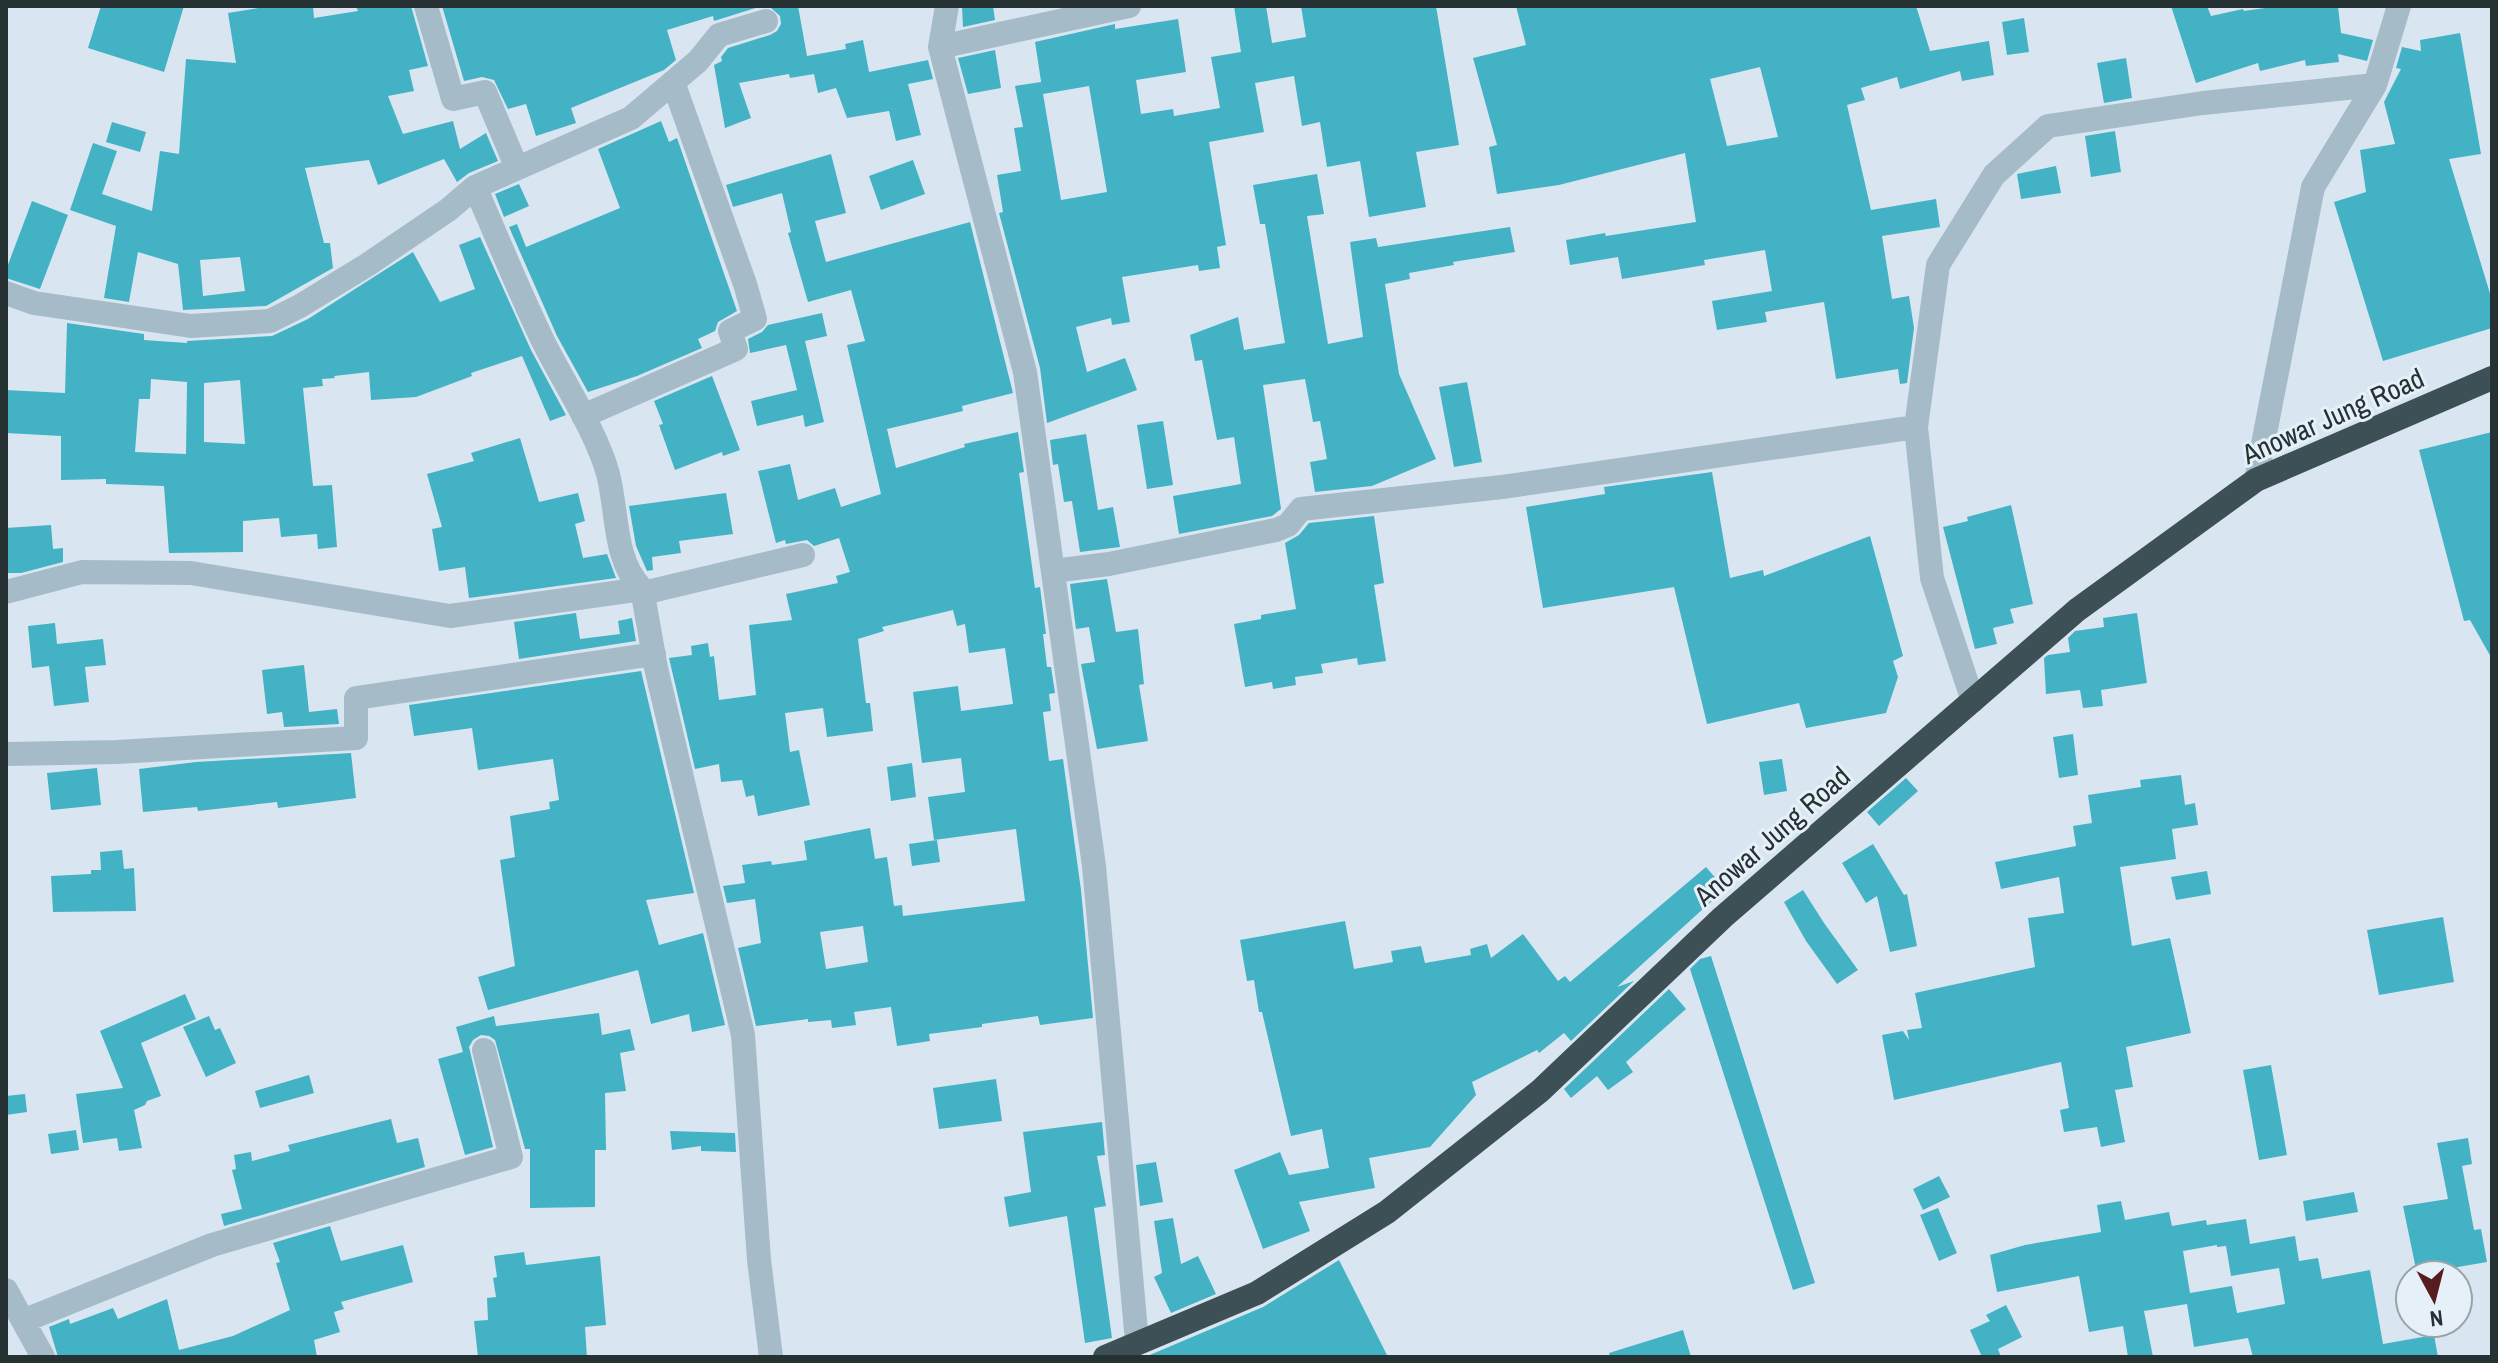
<svg xmlns="http://www.w3.org/2000/svg" width="2498" height="1363" viewBox="0 0 2498 1363" font-family="'Archivo Narrow',sans-serif">
<style>
.building{fill:#43b2c4;fill-rule:evenodd}
.lines{fill:none;stroke-linecap:round;stroke-linejoin:round}
.minor{stroke:#a5bcc8;stroke-width:24}
.highway{stroke:#3d5055;stroke-width:24}
.labels{text-anchor:middle;stroke-width:6;stroke-linejoin:round;paint-order:stroke}
.street-label{font-size:28px;fill:#263134;stroke:#e5f0f9}
</style>
<rect width="100%" height="100%" fill="#d9e6f1"/>
<path class="building" d="M101,6h83l-20,66 -76,-24z
M271,6h42l1,12 44,-7 -2,-5h55l17,60 -19,4 5,21 -26,5 15,38 50,-13 7,28 26,-16 12,28 -29,12 -12,9 -13,-23 -66,26 -9,-25 -64,8 19,75h6l3,25 -67,38 -83,4 -5,-46 -40,-12 -9,50 -25,-4 12,-72 -46,-16 23,-67 24,8 -15,43 50,17 8,-60 19,3 7,-95 50,4 -8,-50zM240,257l5,34 -42,5 -3,-36z
M442,6h356l9,50 39,-7 -1,-5 18,-4 6,32 59,-12 5,19 -25,5 13,51 -25,6 -7,-30 -42,7 -11,-30 -18,5 -4,-19 -24,4 -1,-4 -50,9 12,35 -26,10 -11,-63 8,-4 -1,-4 7,-9 42,-13 7,-4 4,-7 -1,-8 -10,-9 -8,-1 -48,15 -1,-5 -46,14 9,30 -12,10 -93,38 5,15 -40,13 -10,-32 -18,5 -14,-29 -12,-3 -18,4z
M962,6h31l2,14 -32,7z
M1234,6h32l6,37 34,-6 -5,-31h135l23,139 -43,7 10,55 -57,10 -9,-56 -33,6 -7,-45 -18,4 -8,-50 -39,7 9,49 -55,10 17,103 -9,2 3,21 -21,3 -1,-6 -76,12 8,45 -18,3 -1,-7 -35,9 11,45 38,-14 12,32 -90,33 -7,-55 -41,-155 4,-1 -6,-37 24,-4 -7,-43 9,-1 -8,-41 26,-4 20,118 46,-8 -18,-106 -46,8 -8,-52 80,-18v5l63,-10 8,53 -50,8 5,34 32,-5 1,7 46,-8 -9,-51 30,-5z
M1516,6h400l14,45 59,-10 5,34 -32,6 -2,-10 -60,18 -3,-12 -36,11 4,12 -18,5 24,105 65,-11 4,28 -58,9 10,63 17,-3 5,32 -7,55 -7,1 -2,-15 -62,10 -12,-77 -59,10 2,10 -50,8 -5,-29 60,-10 -7,-41 -61,10 1,5 -83,14 -4,-22 -48,8 -4,-25 39,-7 1,3 90,-14 -11,-69 -126,32 -62,9 -8,-47 8,-2 -24,-87 53,-13zM1760,67l18,70 -51,9 -17,-67z
M2171,6h36l4,10 32,-7 1,2 35,-5h59l3,27 32,7 -6,21 -29,-7 1,8 -33,4 -1,-6 -45,11 -2,-8 -62,20z
M2024,18l5,34 -22,3 -5,-33z
M2460,33l21,121 -32,5 43,141v28l-109,33 -49,-159 32,-10 -6,-42 35,-6 -11,-42 17,-33 -5,-1 6,-21 19,4 -1,-11z
M995,50l6,38 -33,6 -10,-36z
M2126,58l6,40 -28,5 -7,-40z
M661,121l8,21 8,-4 60,173 -19,11 -3,9 -17,8 4,9 -65,28 -49,16 -31,-56 -48,-109 8,-3 9,23 94,-39 -22,-59z
M112,122l34,10 -6,20 -34,-10z
M2115,131l6,41 -30,5 -6,-41z
M831,154l15,59 -31,8 11,41 144,-40 43,171 -51,13 1,5 -76,18 9,39 69,-21 -1,-3 54,-12 6,40 -5,1 16,115 5,-1 6,47h-3l4,33h4l4,26 -6,1 2,17 -8,1 6,49 14,-2 18,131 12,128 -53,7 -2,-9 -56,8v3l-53,7 1,7 -33,5 -6,-39 -37,5 2,13 -24,3 -1,-8 -23,2v-3l-52,7 -18,-78 23,-5 -6,-44 -28,4 -4,-17 22,-3 -3,-18 29,-4 1,4 35,-5 -3,-19 66,-13 5,31 12,-2 7,49 8,-1 1,11 122,-15 -9,-72 -82,11 -6,-43 37,-5 -4,-34 -39,5 -9,-71 45,-6 3,25 52,-7 -8,-56 -36,5 -4,-29 -8,2 -4,-16 -71,17 2,4 -26,8 8,64h4l3,28 -46,6 -4,-29 -38,5 5,39 9,-2 11,55 -52,11 -4,-21 -8,2 -4,-17 -21,2 -2,-18 -24,5 -26,-111 23,-3 -1,-9 17,-3 2,14 4,-1 5,44 37,-5 -7,-70 43,-5 -6,-26 52,-11 -2,-7 14,-4 -11,-34 -25,8 -7,-6 -21,4 -1,-4 -9,3 -18,-72 32,-7 8,36 37,-12 6,19 40,-13 -34,-149 18,-4 -14,-51 -43,12 -20,-69 3,-1 -9,-39 -49,14 -7,-22zM863,926l5,36 -42,7 -6,-37z
M913,160l12,34 -44,16 -12,-34z
M2056,166l5,27 -40,6 -4,-25z
M1317,174l7,40 -17,2 21,128 35,-7 -13,-95 26,-4 2,9 132,-20 5,25 -62,10 1,3 -45,8 1,6 -25,5 14,90 37,85 -64,27 -57,6 -5,-30 17,-3 -7,-38 -7,1 -8,-43 -42,6 18,124 -9,7 -93,18 -6,-38 68,-12 -7,-47 -17,3 -15,-80 -7,1 -5,-26 48,-18 6,33 41,-7 -20,-119h-5l-7,-39z
M519,184l10,22 -25,11 -9,-23z
M32,201l36,14 -28,74 -34,-11v-8z
M480,237l51,113 35,65 -16,6 -28,-65 -51,17 1,3 -56,21 -45,3 -2,-28 -35,4 1,2 -13,1 1,7 -20,2 10,98 19,-1 5,62 -19,2 -1,-15 -36,3 -2,-19 -36,3v31l-74,1 -5,-67 -58,-2v-5l-45,1v-44l-55,-3v-43l59,3 2,-70 77,11v6l43,3v-2l85,-5 36,-17 105,-67 27,50 35,-13 -16,-44zM151,379l36,3 -1,72 -51,-2 4,-53h11zM240,380l5,64 -41,-2v-59z
M822,313l5,23 -22,5 19,81 -19,5 -2,-12 -46,11 -6,-25 46,-11 -11,-45 -36,8 -2,-14 14,-7 6,-7z
M712,376l28,74 -17,6 -1,-4 -47,18 -16,-45 4,-1 -9,-23z
M1467,382l15,80 -28,5 -15,-80z
M1163,421l10,64 -26,4 -10,-64z
M2492,432v227l-22,-39 -6,1 -45,-171z
M1086,434l12,76 15,-3 7,40 -40,5 -8,-51 -8,1 -6,-38 -5,1 -3,-25z
M520,438l19,64 39,-9 7,28 -10,3 8,34 24,-4 9,24 -147,20 -4,-31 -26,4 -7,-42 10,-2 -15,-53 47,-13 -3,-8z
M1712,472l18,106 33,-8 1,6 106,-40 33,120 -10,5 5,16 -12,36 -80,15 -7,-25 -92,21 -33,-137 -131,21 -17,-101 79,-13 -1,-7z
M726,493l7,41 -54,7 2,12 -29,4 1,13 -6,1 -11,-25 -7,-40z
M2011,505l22,99 -23,5 4,14 -21,5 4,16 -22,5 -32,-122 25,-6 -1,-4z
M1374,516l10,67 -10,2 12,76 -28,4 -1,-7 -36,6 2,9 -28,4 1,8 -23,4 -1,-7 -27,5 -11,-63 27,-5v-4l35,-6 -11,-66 14,-8 10,-12z
M51,525l2,24 10,-1v14l-42,11h-15v-45z
M1107,579l9,53 22,-3 6,55 -5,1 9,56 -51,8 -16,-85 14,-2 -6,-35 -13,2 -6,-45z
M576,613l4,26 40,-5 -2,-13 14,-3 4,23 -117,18 -5,-37z
M2137,613l10,70 -46,7 2,16 -20,2 -3,-18 -34,4 -2,-36 4,-3 22,-3 -2,-14 7,-7 29,-4 -1,-9z
M55,623l2,21 46,-5 3,26 -21,2 4,35 -35,4 -5,-40 -17,2 -4,-42z
M304,665l5,47 28,-3 2,15 -55,3 -2,-15 -15,2 -5,-44z
M641,671l53,222 -48,7 13,45 44,-12 22,92 -33,7 -3,-18 -38,10 -13,-54 -150,40 -10,-33 37,-11 -15,-106 15,-3 -5,-41 40,-7 -1,-7 10,-2 -6,-41 -75,11 -6,-42 -58,8 -5,-31z
M2073,734l5,41 -19,3 -6,-41z
M351,753l5,45 -78,10 -1,-6 -79,9 -1,-4 -54,5 -4,-43 57,-7z
M1782,759l5,32 -23,4 -5,-33z
M912,763l4,34 -25,4 -4,-34z
M97,768l4,37 -50,5 -4,-37z
M2181,775l4,30 10,-2 3,22 -26,4 4,30 -56,8 12,79 38,-8 21,95 -65,14 7,40 -18,3 10,52 -24,5 -4,-20 -33,5 -4,-22 9,-2 -8,-46 -167,38 -12,-65 21,-4 6,9 -2,-10 15,-2 -7,-35 120,-26 -7,-49 36,-5 -5,-36 -58,12 -6,-27 81,-16 -3,-20 19,-3 -4,-28 53,-8 -1,-7z
M1906,778l12,13 -39,35 -12,-14z
M937,840l3,22 -28,4 -3,-22z
M1873,844l31,51 3,-1 10,52 -27,6 -13,-56 -11,7 -24,-40z
M122,850l2,19 10,-1 2,43 -83,1 -2,-36 40,-2v-4h10l-1,-18z
M1706,867l19,22 -108,98 17,-6 -63,60 -7,-8 -25,20 -2,-3 -65,32 4,13 -46,52 -61,11 6,30 -76,14 11,29 -47,18 -29,-79 46,-18 9,23 40,-7 -7,-39 -31,7 -29,-124h-3l-5,-32 -7,1 -7,-41 105,-19 9,48 39,-7 -2,-11 30,-5 4,17 46,-8 -1,-6 17,-5 4,14 32,-24 35,47 7,-5 5,6z
M2207,871l4,23 -35,6 -5,-23z
M1803,890l21,33 34,47 -21,14 -31,-43 -22,-39z
M2443,917l11,65 -75,13 -12,-65z
M1711,956l104,327 -22,7 -103,-321 10,-10z
M1669,989l17,20 -60,53 7,10 -25,18 -11,-14 -26,22 -7,-9z
M185,994l11,25 -55,24 20,53 -14,5 -2,4 -11,5 8,38 -23,3 -2,-13 -34,5 -7,-49 47,-6 -23,-57z
M599,1013l3,22 28,-6 5,21 -15,3 6,38 -21,2 1,57h-11v57l-65,1v-59h-5l-30,-109 -6,-4 -8,-1 -8,5 -4,7 24,100 -28,8 -27,-96 25,-7 -7,-25 38,-11 2,10z
M209,1016l6,14 5,-2 16,35 -30,14 -23,-50z
M2271,1065l16,90 -28,5 -16,-90z
M309,1075l5,18 -54,15 -5,-17z
M996,1079l6,42 -63,8 -6,-41z
M25,1094l2,18 -21,3v-19z
M391,1119l6,24 21,-5 7,29 -201,59 -3,-12 21,-5 -10,-39 4,-1 -2,-14 17,-3 1,9 38,-10 -2,-6z
M1102,1122l3,33 -8,1 9,50 -12,2 18,130 -27,5 -18,-127 -58,11 -5,-30 27,-5 -8,-60z
M76,1130l3,20 -28,4 -3,-20z
M670,1131l65,2 1,19 -35,-1v-5l-29,4z
M2468,1138l4,26 -10,2 12,64 7,-1 6,33 -70,12 -14,-68 45,-7 -11,-56z
M1156,1162l7,40 -23,4 -4,-41z
M1939,1176l11,21 -27,13 -10,-21z
M2354,1192l4,20 -52,9 -3,-20z
M2121,1201l4,19 44,-8 3,14 34,-6 1,5 39,-6 4,25 45,-8 4,25 19,-3 4,21 48,-9 13,74 51,-9 4,22h-185l-5,-19 -54,9 -7,-43 -43,7 9,46h-25l-5,-31 -34,6 -10,-56 -82,16 -7,-37 35,-10 76,-13 -4,-27zM2217,1245v2l9,-1 5,30 48,-8 6,36 -48,9 -5,-27 -42,7 -7,-42z
M1938,1208l19,45 -18,8 -19,-46z
M1173,1218l8,46 17,-8 18,38 -45,19 -17,-36 8,-4 -8,-52z
M330,1226l11,35 62,-16 10,37 -72,20 3,7 -10,3 6,20 -26,8 3,17h-259l-9,-30 20,-8 1,5 43,-16 5,11 49,-20 12,51 54,-14 57,-26 -14,-47 4,-1 -7,-19z
M524,1252l2,13 74,-9 6,69 -21,2 2,30h-109l-4,-36 14,-1 -1,-22 9,-1 -3,-19 4,-1 -3,-21z
M1339,1260l49,97h-243l118,-50z
M2006,1305l16,32 -24,12 3,8h-19l-12,-27 20,-9 -4,-6z
M1683,1330l8,27h-81l-1,-4z"/>
<g class="lines">
<path class="minor" d="M426,6l27,93 32,-7 32,76
M947,6l-7,41 85,325 69,494 43,476
M766,21l-47,14 -21,26 -67,57 -156,69c23,52 44,105 69,156 20,40 53,90 64,131 10,38 5,86 34,115l14,79 87,367 16,225 12,97
M940,47l189,-41
M6,293l28,10 157,23 79,-5 30,-15 67,-41 81,-55 27,-23
M583,416l153,-67 -6,-18 25,-12 -10,-35 -72,-202
M2256,480l57,-293 62,-102 24,-79
M1053,571l56,-7 167,-34 12,-5 13,-16 201,-22 414,-60
M6,592l76,-20 109,1 259,43 192,-27
M643,593l160,-38
M1973,701l-41,-123 -16,-151 22,-162 56,-90 54,-49 155,-23 172,-18
M6,754l111,-2 239,-14v-40l298,-44
M6,1290l37,67
M23,1321l189,-76 299,-88 -27,-107"/>
<path class="highway" d="M1105,1357l152,-64 130,-81 153,-121 183,-174 354,-307 179,-130 236,-102"/>
</g>
<g class="labels">
<g class="street-label">
<text transform="translate(2333 416) rotate(-24)" y="10">Anowar Jung Road</text>
<text transform="translate(1772 836) rotate(-41)" y="10">Anowar Jung Road</text>
</g>
</g>
<rect width="2498" height="1363" fill="none" stroke="#263134" stroke-width="16"/>
<g transform="translate(2434 1299) rotate(173)"><circle r="38" fill="#e5f0f9" stroke="#99a4aa" stroke-width="2"/>
<path d="M0-6L14 30L0 20L-14 30Z" fill="#551d1f"/>
<text y="-12" font-size="22" font-weight="bold" text-anchor="middle" fill="#263134">N</text>
</g>
</svg>
